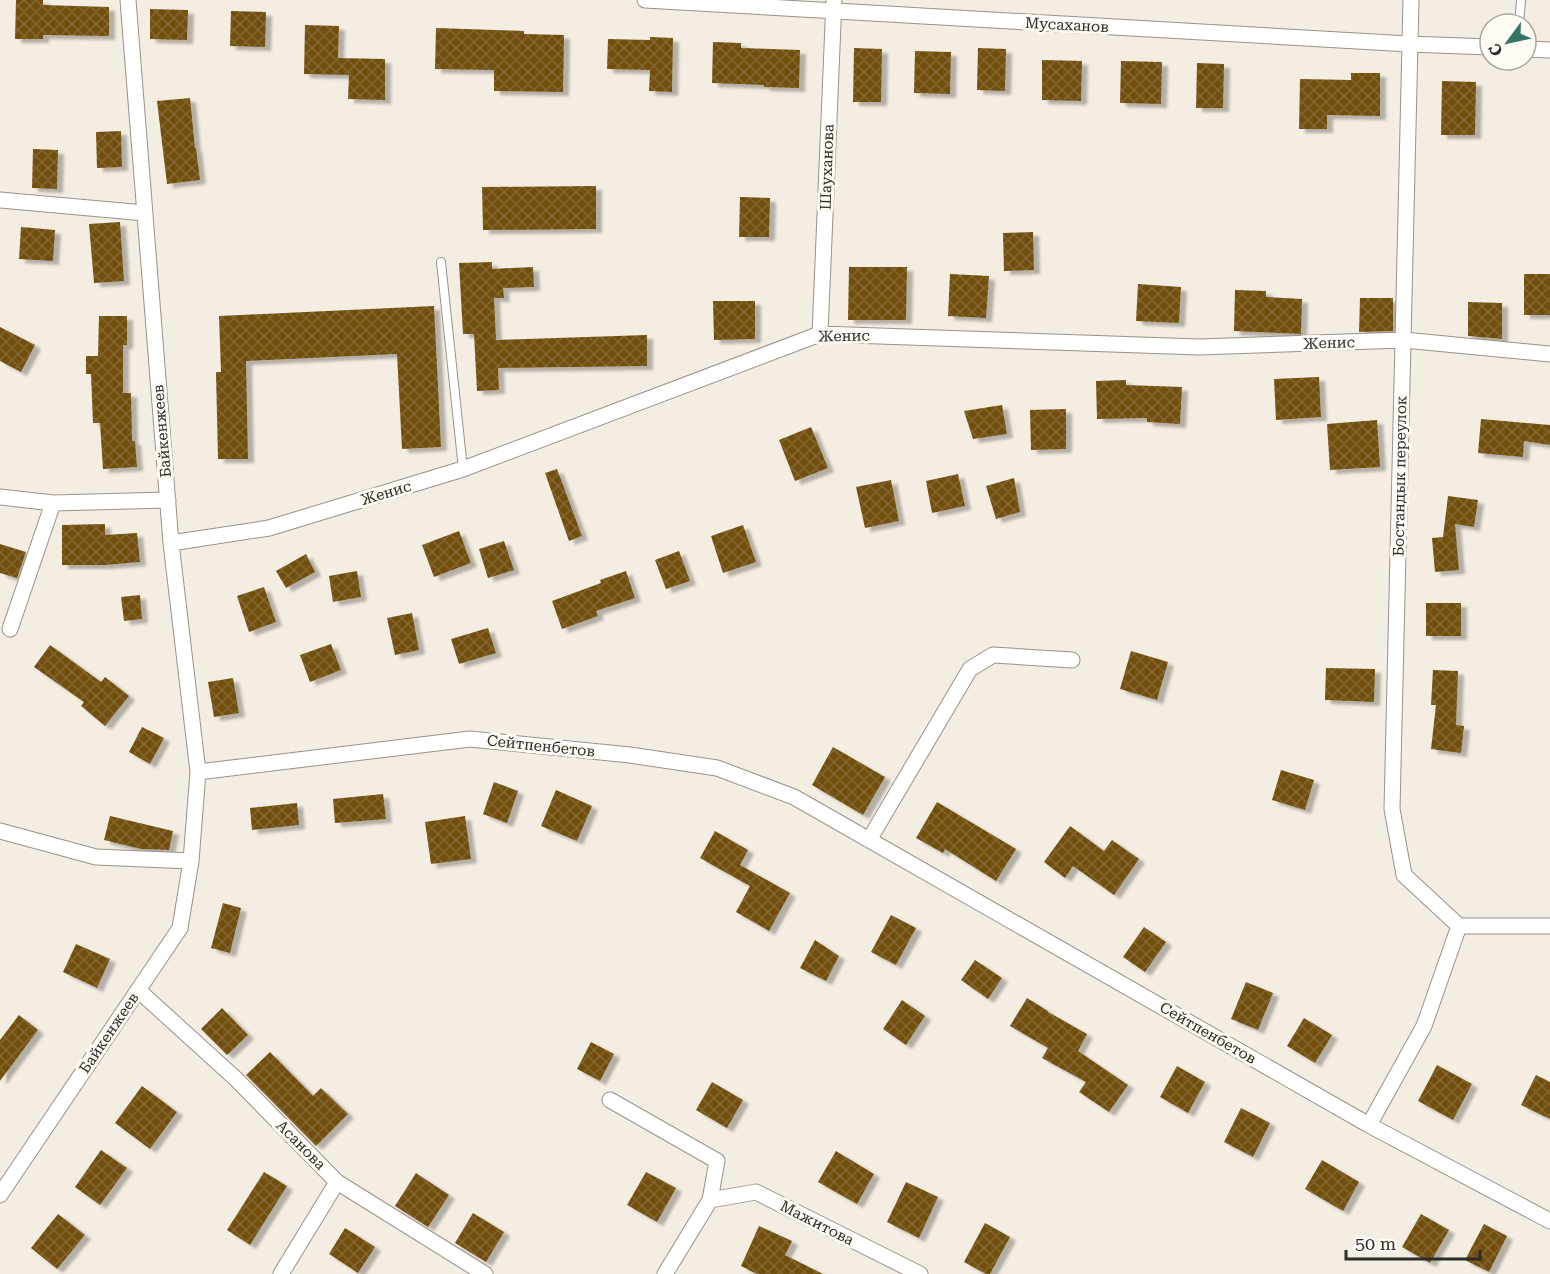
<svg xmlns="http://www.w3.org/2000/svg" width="1550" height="1274" viewBox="0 0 1550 1274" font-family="'Roboto Serif',serif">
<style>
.building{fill:url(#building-cross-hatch);filter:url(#shadow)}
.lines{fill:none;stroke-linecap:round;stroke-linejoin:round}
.service-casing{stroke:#999288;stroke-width:10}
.minor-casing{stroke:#999288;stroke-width:17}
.service{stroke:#fff;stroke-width:8}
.minor{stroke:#fff;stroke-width:15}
.labels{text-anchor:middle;stroke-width:6;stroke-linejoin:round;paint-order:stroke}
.street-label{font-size:15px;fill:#2d2b27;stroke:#fffaf4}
</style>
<defs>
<pattern id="building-cross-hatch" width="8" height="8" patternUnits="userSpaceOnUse" patternTransform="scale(1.5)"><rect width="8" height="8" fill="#72500f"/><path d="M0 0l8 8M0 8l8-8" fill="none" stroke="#826632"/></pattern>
<filter id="shadow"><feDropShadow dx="6" dy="4" stdDeviation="1.5" flood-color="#0004"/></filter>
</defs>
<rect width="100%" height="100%" fill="#f4ede2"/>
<path class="building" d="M16,0h27v5l66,2v29l-66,-1v4h-28z
M150,9l38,1 -1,30 -37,-1z
M231,11l35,1 -1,35 -35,-1z
M305,25l34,1 -1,32 47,1v41l-37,-1 1,-24 -45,-1z
M436,28l88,3v3l40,1 -1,57 -69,-1v-21l-59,-1z
M650,37l23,1 -1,54 -23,-1 1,-21 -43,-1 1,-30 42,1z
M713,42l28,1v5l59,2 -1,38 -35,-1v-2l-52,-2z
M854,48l28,1 -1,53h-28z
M978,48l28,1 -1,42 -28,-1z
M915,51l36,1 -1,42 -36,-1z
M1042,60l40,1 -1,40 -39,-1z
M1121,61l41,1 -1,42 -41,-1z
M1197,63l27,1 -1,44h-27z
M1351,73h29v43l-53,-1v14h-28l1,-50 51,1z
M1442,81l34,1 -1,53h-34z
M190,98l5,50h1l4,32 -33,4 -10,-83z
M121,131l1,36 -25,1 -1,-36z
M33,149l25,1 -1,39 -25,-1z
M596,186v43l-113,1 -1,-43z
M740,197l30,1 -1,39h-30z
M120,222l4,59 -30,2 -5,-59z
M21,227l34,3 -2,31 -34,-2z
M1033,232l1,38 -30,1 -1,-38z
M492,262v7l41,-2 1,20 -31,1 1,10h-10l2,42 151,-5v31l-149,2 1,22 -22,1 -3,-57h-11l-4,-71z
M849,267h58l-1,53h-58z
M950,274l39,2 -3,42 -38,-2z
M1524,274h26v41h-26z
M1138,284l43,3 -2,36 -43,-2z
M1235,290l31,1v6l36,2 -1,35 -67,-3z
M1360,298h33v33l-34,1z
M713,301h42v38l-41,1z
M1468,302l34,1v36l-34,-3z
M434,306l7,141 -39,2 -5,-95 -151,7 2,98h-30l-2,-87h5l-2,-56z
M99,316h28v29h-4v48h8l1,48h3l2,26 -34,2 -3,-46h-7l-2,-49h-5v-18h12z
M0,327l35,18 -14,27 -21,-11z
M1319,377l2,40 -45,3 -2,-41z
M1126,380v5l56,2 -2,37 -33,-2v-4l-50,1 -1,-38z
M1002,405l5,29 -34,5 -9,-28z
M1066,409v40l-35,1 -1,-40z
M1481,419l69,6v20l-26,-4 -1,16 -45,-4z
M1377,420l3,47 -50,3 -3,-46z
M811,427l17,41 -33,13 -16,-41z
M557,469l25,67 -13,5 -24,-68z
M958,474l7,32 -33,7 -6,-32z
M1014,478l6,34 -24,7 -10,-33z
M891,480l8,41 -34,7 -9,-41z
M1448,496l30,4 -4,27 -19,-3 4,46 -24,2 -3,-34 11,-1z
M105,524v11l32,-2 3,29 -35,3h-43v-40z
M743,525l13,37 -33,11 -12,-37z
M459,531l12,32 -37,14 -12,-32z
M504,541l10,29 -26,8 -9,-29z
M0,544l26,8 -9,26 -17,-5z
M679,551l11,30 -24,8 -11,-29z
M306,554l9,18 -29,16 -10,-17z
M357,571l4,26 -28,5 -4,-26z
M626,571l9,27 -39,13 2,5 -36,13 -10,-28 49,-18 -1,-3z
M264,587l12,35 -27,10 -12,-36z
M140,595l2,24 -18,2 -3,-24z
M1426,603h35v33h-35z
M412,613l7,37 -24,5 -8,-37z
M488,628l8,25 -37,11 -8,-25z
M331,644l10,26 -31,12 -10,-27z
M50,645l51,37 4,-5 24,19 -24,30 -24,-20 3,-4 -50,-35z
M1131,651l37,11 -11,38 -37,-11z
M1326,668l49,1 -1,33 -49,-2z
M1433,670l25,1 -2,54 8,1 -3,27 -30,-4 5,-44h-5z
M233,678l6,35 -25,4 -6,-35z
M142,727l22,11 -14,26 -21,-12z
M833,747l52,30 -22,38 -51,-30z
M1281,770l33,10 -9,30 -33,-10z
M494,782l24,9 -11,32 -24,-9z
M556,790l36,16 -15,35 -36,-15z
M383,794l3,25 -51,4 -2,-24z
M937,802l79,47 -20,32 -51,-32 -2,4 -27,-15z
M297,803l2,22 -47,5 -2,-22z
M110,816l63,15 -4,19 -28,-1 -37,-9z
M465,816l6,43 -40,5 -6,-42z
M1070,826l34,25 8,-11 27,19 -25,36 -41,-29 -8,12 -21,-16z
M715,831l33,19 -8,15 50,28 -21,38 -33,-19 14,-26 -50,-28z
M223,903l18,5 -11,45 -19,-5z
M891,915l25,13 -20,37 -25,-13z
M1144,927l22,15 -21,30 -22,-15z
M815,940l24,16 -13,25 -26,-13z
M76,944l34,15 -13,29 -34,-16z
M975,960l27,18 -14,21 -27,-19z
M1246,982l27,11 -15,37 -27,-11z
M1027,998l21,13v1l39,22 -9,17 50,34 -19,27 -30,-20 7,-10 -44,-24 6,-10 -38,-22z
M902,1000l23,16 -19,29 -23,-16z
M222,1008l26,27 -21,20 -26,-26z
M19,1015l19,15 -38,51v-41z
M1304,1018l28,17 -17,28 -28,-17z
M591,1042l23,12 -14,27 -23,-12z
M270,1052l43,44 8,-8 27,26 -32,32 -70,-71z
M1437,1065l35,19 -19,36 -35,-19z
M1177,1066l28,16 -17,31 -28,-16z
M1536,1075l14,7v37l-29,-14z
M712,1082l31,18 -16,28 -31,-18z
M142,1086l35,26 -27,37 -35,-26z
M1241,1108l29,15 -17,34 -29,-15z
M101,1150l26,18 -27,37 -25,-18z
M836,1151l38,23 -17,30 -39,-22z
M1322,1160l37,22 -16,29 -38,-22z
M264,1172l23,14 -37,59 -23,-15z
M646,1172l30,16 -19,34 -30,-17z
M416,1173l33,22 -21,32 -33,-21z
M906,1182l32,15 -19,41 -32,-16z
M473,1213l31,19 -18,30 -31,-19z
M58,1214l27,21 -28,34 -26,-21z
M1421,1214l28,16 -19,33 -28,-16z
M985,1223l25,14 -20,37h-4l-22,-12z
M1484,1224l23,12 -18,36 -24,-12z
M759,1226l33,15 -7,14 38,19h-66l-16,-8z
M345,1228l30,19 -17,26 -29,-19z"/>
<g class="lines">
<defs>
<path id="service" d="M1519,24l2,-24
M441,262l22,207"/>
<path id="minor" d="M645,0l764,44 81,3
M1526,49l24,1
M0,200l145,13
M820,334l14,-334
M0,497l53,6 115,-3
M171,543l98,-15 194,-59 357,-135 379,13 205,-7 146,14
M10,629l43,-126
M198,772l272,-33 160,16 87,13 77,29 575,328 181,96
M0,831l96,26 95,4
M869,840l101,-171 23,-14 79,5
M1459,926h91
M138,990l98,89 101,103 148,92
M610,1100l107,61 -7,39
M1369,1125l55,-99 35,-100 -55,-51 -12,-66 19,-809
M0,1195l180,-267 11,-67 7,-89 -27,-229 -43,-543
M281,1274l56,-92
M665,1274l45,-74 46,-8 164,82"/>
</defs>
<use href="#service" class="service-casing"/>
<use href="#minor" class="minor-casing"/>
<use href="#service" class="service"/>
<use href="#minor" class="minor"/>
</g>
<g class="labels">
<g class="street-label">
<text transform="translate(1067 25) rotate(3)" y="5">Мусаханов</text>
<text transform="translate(827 167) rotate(-88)" y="5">Шауханова</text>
<text transform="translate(844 336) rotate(-1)" y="5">Женис</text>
<text transform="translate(1329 343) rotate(-2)" y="5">Женис</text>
<text transform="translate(162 431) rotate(-95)" y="5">Байкенжеев</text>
<text transform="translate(1400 476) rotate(-89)" y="5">Бостандык переулок</text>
<text transform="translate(386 493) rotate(-17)" y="5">Женис</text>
<text transform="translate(541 746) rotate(6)" y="5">Сейтпенбетов</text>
<text transform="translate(109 1033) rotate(-56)" y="5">Байкенжеев</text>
<text transform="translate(1208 1033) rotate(30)" y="5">Сейтпенбетов</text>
<text transform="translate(301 1145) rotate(45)" y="5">Асанова</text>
<text transform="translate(817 1223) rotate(27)" y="5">Мажитова</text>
</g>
</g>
<g transform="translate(1508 42) rotate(237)"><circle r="28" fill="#fffaf4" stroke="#aba7a2" stroke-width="1.5"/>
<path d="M0-4.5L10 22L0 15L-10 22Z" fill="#337566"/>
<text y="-9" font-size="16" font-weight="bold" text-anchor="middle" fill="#2d2b27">С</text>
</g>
<path d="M1346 1250v9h134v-9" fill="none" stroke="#2d2b27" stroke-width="3"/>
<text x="1355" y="1250" font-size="18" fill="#2d2b27" stroke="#fffaf4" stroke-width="4.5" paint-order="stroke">50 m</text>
</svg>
